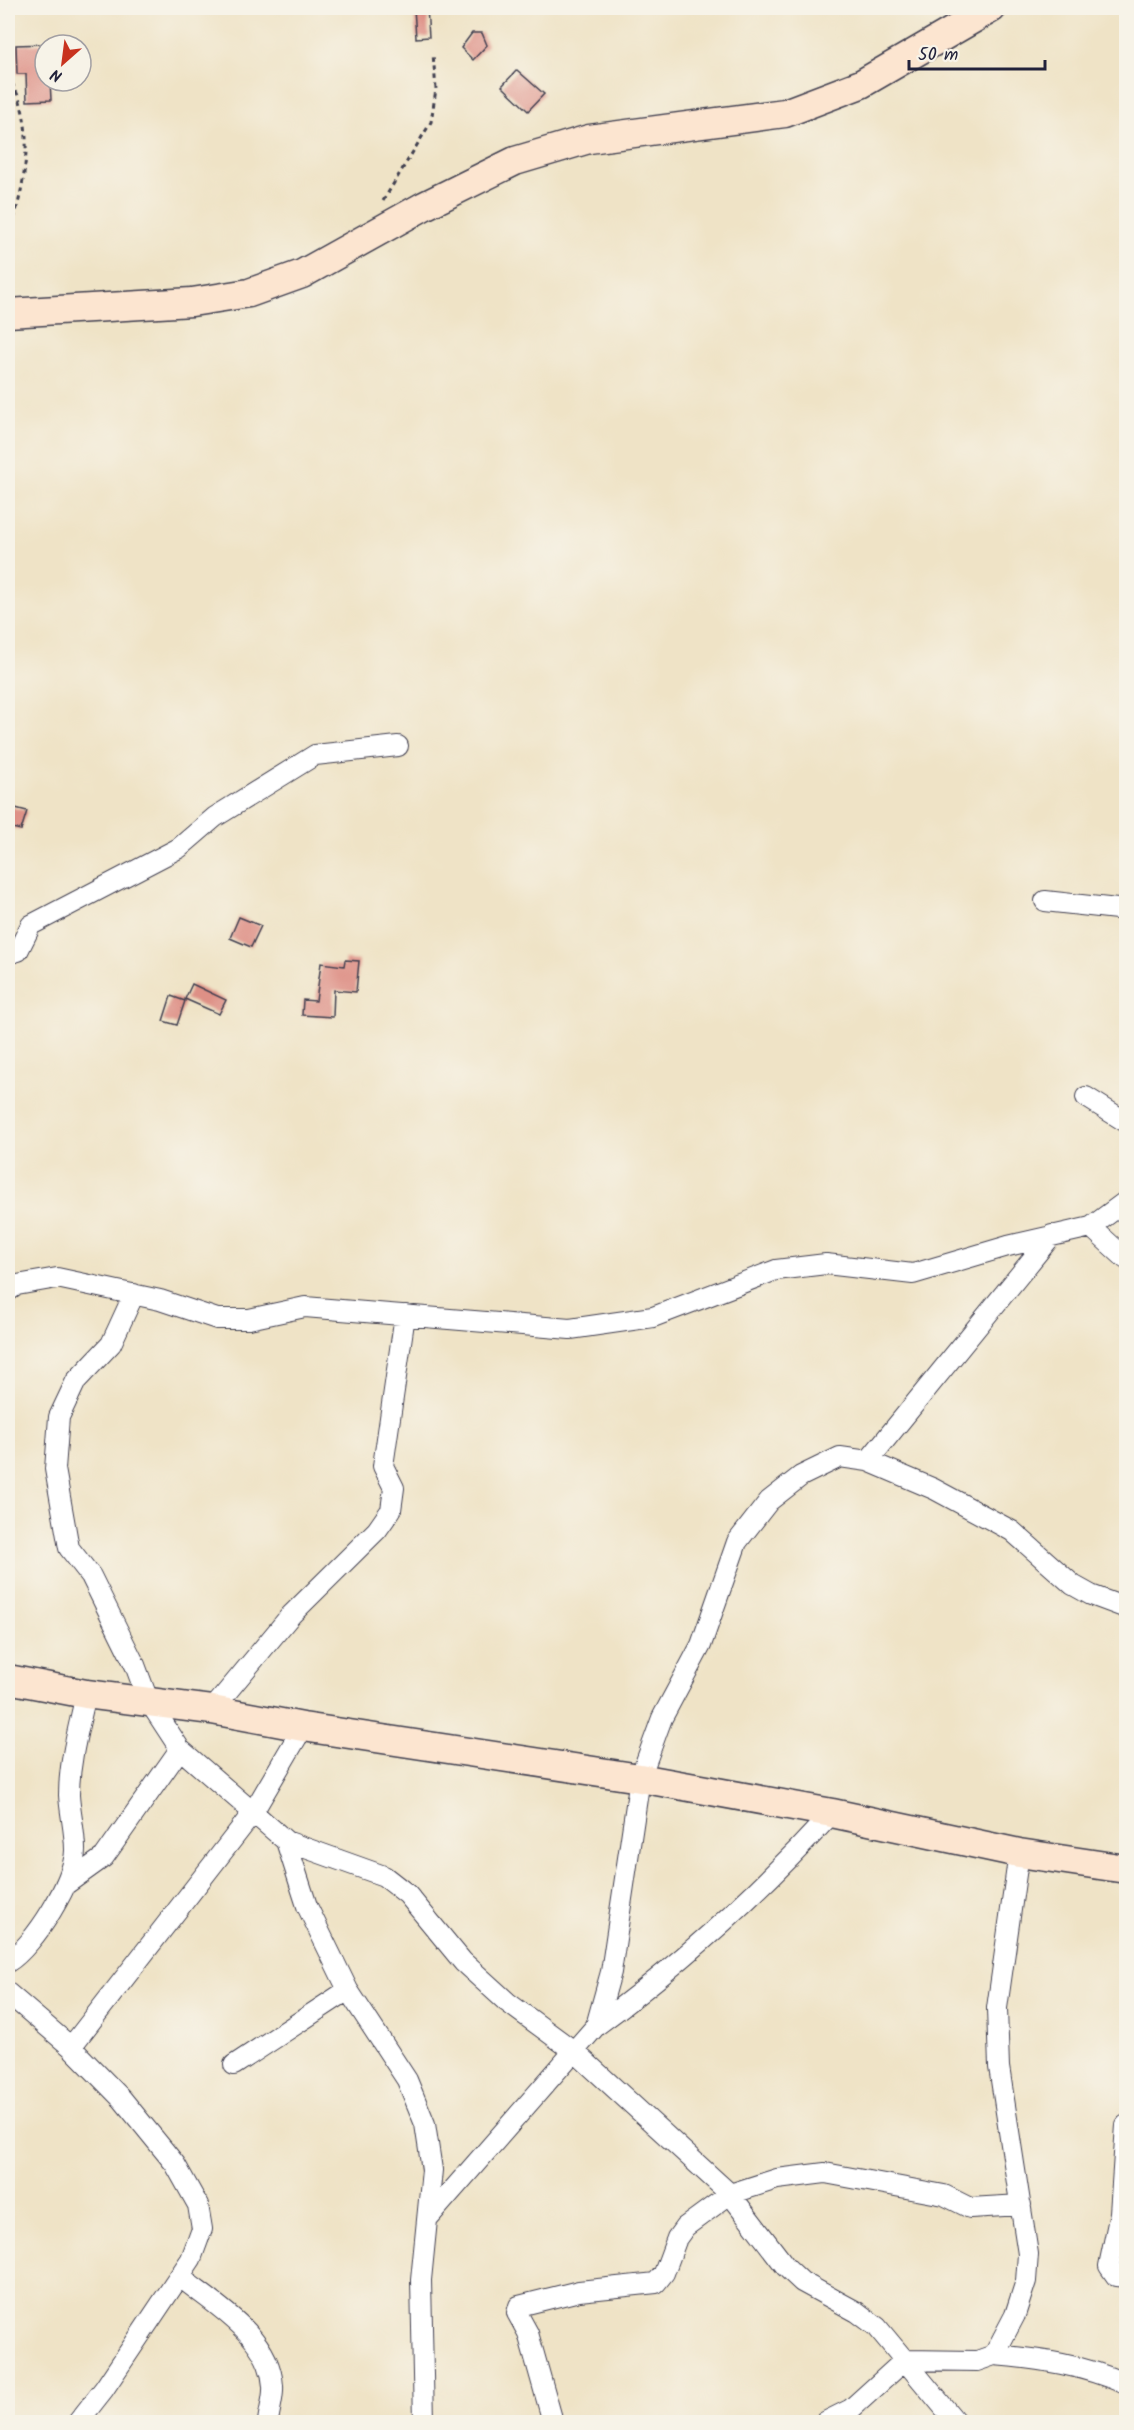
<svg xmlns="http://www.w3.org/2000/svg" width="1134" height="2430" viewBox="0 0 1134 2430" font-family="Kalam,sans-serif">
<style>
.building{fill:#de9086}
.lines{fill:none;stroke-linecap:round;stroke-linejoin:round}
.street-casing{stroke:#413f50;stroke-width:22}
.secondary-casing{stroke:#413f50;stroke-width:31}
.path{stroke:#413f50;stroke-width:3;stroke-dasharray:4.5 4.5;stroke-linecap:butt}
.street{stroke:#fff;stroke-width:20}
.secondary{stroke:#fce5d0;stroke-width:28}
</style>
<rect width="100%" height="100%" fill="#f7f3e8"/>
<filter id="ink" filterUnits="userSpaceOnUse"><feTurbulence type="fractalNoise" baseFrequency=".0167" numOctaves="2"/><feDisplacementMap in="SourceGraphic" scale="12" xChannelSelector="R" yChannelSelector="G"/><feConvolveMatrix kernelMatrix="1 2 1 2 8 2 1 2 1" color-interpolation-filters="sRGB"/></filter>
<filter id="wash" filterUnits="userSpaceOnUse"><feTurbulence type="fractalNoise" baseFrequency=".008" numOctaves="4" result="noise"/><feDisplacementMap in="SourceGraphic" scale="24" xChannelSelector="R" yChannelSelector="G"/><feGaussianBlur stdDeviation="1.35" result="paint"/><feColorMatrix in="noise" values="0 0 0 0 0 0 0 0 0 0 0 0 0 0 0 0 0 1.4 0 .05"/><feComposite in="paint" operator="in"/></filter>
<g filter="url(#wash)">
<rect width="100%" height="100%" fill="#efe3c6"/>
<g id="blocks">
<path class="building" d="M414,8h13l2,29 -13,1z
M472,33h10l5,12 -14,15 -12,-12z
M45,44v37h5l1,19 -24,1 -1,-27h-9l-1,-29z
M517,70l27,24 -16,17 -26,-25z
M8,806l19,5 -6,19 -13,-3z
M239,917l22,9 -10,21 -21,-9z
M345,960l14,1 -3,31 -22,-2 -1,27 -31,-2 1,-15 13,1 5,-38 23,3z
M192,984l34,16 -7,14 -34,-15z
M171,996l14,5 -8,24 -14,-4z"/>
</g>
</g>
<g filter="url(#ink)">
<use href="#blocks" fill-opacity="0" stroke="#413f50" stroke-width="1.5"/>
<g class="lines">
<defs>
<path id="street" d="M1045,901l81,9
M8,954l10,-3 13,-26 148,-77 36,-31 100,-62 83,-9
M1086,1097l40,25
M1091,1227l35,32
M8,1291l9,-6 40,-7 103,22 57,19h32l56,-12 265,22 83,-12 123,-47 50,-6 87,10 95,-28 83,-19 35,-26
M134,1294l-23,50 -35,37 -17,36 -4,52 14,79 22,28 44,89 13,35 32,49 106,92 21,65 41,84 59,90 18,44 7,46 -11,110 3,142
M868,1461l184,-226
M212,1710l79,-95 86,-85 14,-20 3,-22 -11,-22 22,-151
M286,1841l98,35 23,18 56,68 44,40 68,50 155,142 56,73 16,15 55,30 20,15 79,95
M65,1885l39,-28 76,-108
M8,1962c26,-16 67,-82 67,-112 0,-19 -5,-37 -6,-55 0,-34 10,-68 17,-101
M8,1993l63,54 51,52 53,65 23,41 4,24 -11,30 -87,130 -26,33
M596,2026c86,-63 164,-134 236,-213
M71,2047l181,-233 51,-87
M234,2065l114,-75
M1126,2125l-6,88 -11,53 7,10 10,1
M429,2217l167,-191 15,-54 29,-194 22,-60 39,-73 36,-103 32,-41 32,-25 39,-19 28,4 66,28 78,42 61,54 18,10 35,13
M180,2277c35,28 90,59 93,109 1,11 -4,25 -5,36
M994,2355c47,4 89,10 132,29
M553,2422l-25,-89 -11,-20 2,-7 60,-15 77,-8 8,-10 13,-35 8,-11 45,-33 47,-15 48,-6 119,22 26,13 51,-3
M825,2422l26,-13
M845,2422l6,-13 54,-49 72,1 17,-6 21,-40 11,-34 2,-27 -29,-187 -2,-59 22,-155"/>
<path id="secondary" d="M8,313l184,-11 57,-9 53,-19 122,-68 91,-45 74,-22 196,-26 76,-29 131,-76
M8,1679l78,15 126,16 91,17 337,51 192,35 187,40 107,16"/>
</defs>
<use href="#street" class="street-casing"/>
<use href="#secondary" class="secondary-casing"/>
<path class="path" d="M8,75c4,9 11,20 13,30 12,42 1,92 -13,132
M383,201l48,-79 5,-33 -3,-35"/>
<use href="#street" class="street"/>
<use href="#secondary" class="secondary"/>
</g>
</g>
<rect width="1134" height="2430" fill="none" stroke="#f7f3e8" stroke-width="30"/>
<g transform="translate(63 63) rotate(208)"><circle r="28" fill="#f7f3e8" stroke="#a29fa3" stroke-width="1.5"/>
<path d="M0-4.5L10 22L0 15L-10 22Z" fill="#c8321e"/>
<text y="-9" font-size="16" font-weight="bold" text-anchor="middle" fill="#22223b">N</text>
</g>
<path d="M909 60v9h136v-9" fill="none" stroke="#22223b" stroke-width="3"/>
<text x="918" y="60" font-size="18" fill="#22223b" stroke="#f7f3e8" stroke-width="4.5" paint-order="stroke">50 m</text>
</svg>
